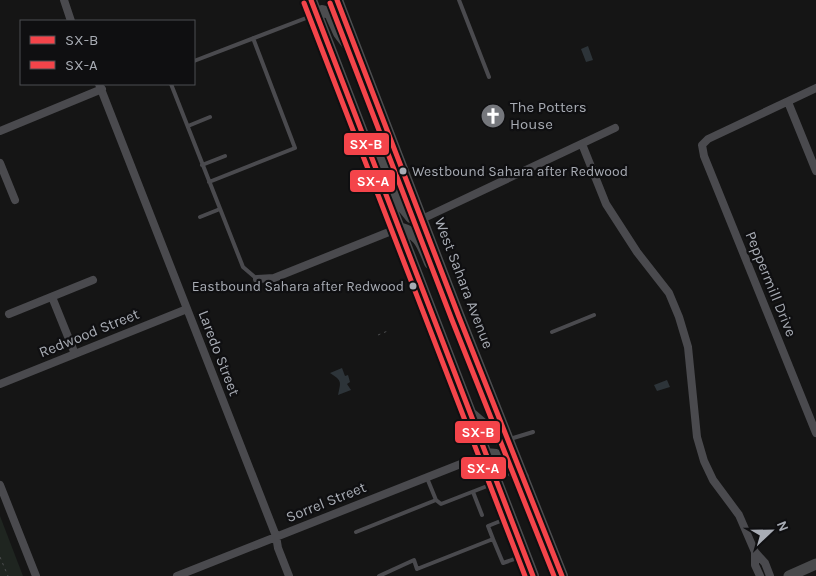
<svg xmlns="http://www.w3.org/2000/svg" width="816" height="576" viewBox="0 0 816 576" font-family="Karla,sans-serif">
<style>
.green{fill:#1f2520}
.water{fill:#2d3439}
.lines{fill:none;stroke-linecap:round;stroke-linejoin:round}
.path{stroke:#4b4c4e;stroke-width:1;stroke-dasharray:2.5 4;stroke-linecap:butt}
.service{stroke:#4a4a4e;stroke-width:4}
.minor{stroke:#4a4a4e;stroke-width:8}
.secondary{stroke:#48494b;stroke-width:11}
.primary{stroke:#4c4d4f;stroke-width:12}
.bus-1-casing{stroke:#0f0f11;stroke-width:9}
.bus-2-casing{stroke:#0f0f11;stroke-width:9}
.bus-1{stroke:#f4444a;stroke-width:5}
.bus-2{stroke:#f4444a;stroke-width:5}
.bus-dot{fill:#a8acb4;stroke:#0f0f11;stroke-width:2}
.labels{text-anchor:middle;stroke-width:4.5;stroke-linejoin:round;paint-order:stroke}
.bus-label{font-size:14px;fill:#a8acb4;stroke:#0f0f11;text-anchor:start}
.poi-label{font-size:15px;fill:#a8acb4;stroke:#0f0f11;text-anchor:start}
.street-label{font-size:15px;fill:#a8acb4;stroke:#0f0f11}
.line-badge{stroke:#0f0f11;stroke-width:2}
.badge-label{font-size:14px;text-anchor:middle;font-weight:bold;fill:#fff}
</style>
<rect width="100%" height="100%" fill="#151515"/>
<path class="green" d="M0,516l23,60h-23z"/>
<path class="water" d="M588,46l5,14 -7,2 -5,-13z
M342,368l3,8 3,-1 2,7 -3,2 4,6 -13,5c3,-14 4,-14 -8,-22z
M667,380l3,7 -13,4 -3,-6z"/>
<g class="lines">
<path class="path" d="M378,335l12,-5
M0,557l8,19"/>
<path class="service" d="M459,0l30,77
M194,61l120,-46
M171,84l72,183 14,12
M188,126l22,-9
M202,165l23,-9
M209,182l86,-34 -42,-110
M200,217l20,-8
M552,332l42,-17
M510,439l23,-7
M427,478l9,22 5,4 54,-21
M473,492l9,23
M356,532l80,-32
M493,539l10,24 20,-7
M379,576l35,-16 3,9 76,-30 -5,-13 20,-8"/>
<path class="minor" d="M64,0l7,21
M99,84l177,452 2,12 11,28
M816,88l-108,51 -6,6 2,11 112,277
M788,102l28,69
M0,131l102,-42
M582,144l24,60 31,48 32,41 10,24 9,30 9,90 7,24 9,19 26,35 16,37 10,11 5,13
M0,163l15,37
M422,219l193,-91
M257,279l17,-1 125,-50
M52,297l23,57
M9,314l84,-34
M0,384l187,-75
M0,485l36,91
M755,552v13l5,11
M177,576l309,-122"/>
<path class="secondary" d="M789,576l27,-12"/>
<path class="primary" d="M311,0l222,576
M337,0l122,317 103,259
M316,14l6,-3 8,2 9,20 13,17
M377,155l10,18 12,29 12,15 11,2
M399,228c21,6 23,16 31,35
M472,415l15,13 9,11 12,1
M486,454l10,1 11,13 16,9"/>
<defs>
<path id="bus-1" d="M311,0l222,576
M337,0l122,317 103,259"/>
<path id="bus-2" d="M304,3l221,573
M330,3l122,317 102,256"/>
</defs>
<use href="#bus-1" class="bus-1-casing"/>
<use href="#bus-2" class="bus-2-casing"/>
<use href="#bus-1" class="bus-1"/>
<use href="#bus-2" class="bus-2"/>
</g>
<defs>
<symbol id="church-disc" viewBox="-11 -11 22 22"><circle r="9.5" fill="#75777c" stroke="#0f0f11"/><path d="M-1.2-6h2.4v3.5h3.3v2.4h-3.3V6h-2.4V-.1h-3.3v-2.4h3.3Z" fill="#fff"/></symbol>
</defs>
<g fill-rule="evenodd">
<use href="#church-disc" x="479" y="102" width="28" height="28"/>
</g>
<g class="bus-dot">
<circle cx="403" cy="171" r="4.5"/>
<circle cx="413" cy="286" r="4.5"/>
</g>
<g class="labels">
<g class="bus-label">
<text x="412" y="176">Westbound Sahara after Redwood</text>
<text x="404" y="291" text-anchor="end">Eastbound Sahara after Redwood</text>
</g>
<g class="poi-label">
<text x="510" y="112">The Potters<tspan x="510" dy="17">House</tspan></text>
</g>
<g class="street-label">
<text transform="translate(464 283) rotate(69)" y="5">West Sahara Avenue</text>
<text transform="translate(771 284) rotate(68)" y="5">Peppermill Drive</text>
<text transform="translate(89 333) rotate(-22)" y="5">Redwood Street</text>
<text transform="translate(219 353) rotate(69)" y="5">Laredo Street</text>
<text transform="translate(326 502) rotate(-22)" y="5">Sorrel Street</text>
</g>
</g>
<g class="line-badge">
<rect x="343" y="132" width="47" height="24" rx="5" fill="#f4444a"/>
<rect x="349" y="169" width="47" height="24" rx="5" fill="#f4444a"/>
<rect x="454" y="420" width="47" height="24" rx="5" fill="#f4444a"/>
<rect x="460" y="456" width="47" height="24" rx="5" fill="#f4444a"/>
</g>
<g class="badge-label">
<text x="366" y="149">SX-B</text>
<text x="373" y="186">SX-A</text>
<text x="478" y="437">SX-B</text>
<text x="483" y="473">SX-A</text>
</g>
<rect x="20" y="20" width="175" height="65" fill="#0f0f11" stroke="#4c4e52"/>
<rect x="30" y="36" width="25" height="8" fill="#f4444a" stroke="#4c4e52"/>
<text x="65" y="45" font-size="15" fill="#a8acb4">SX-B</text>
<rect x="30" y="61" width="25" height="8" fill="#f4444a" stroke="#4c4e52"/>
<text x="65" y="70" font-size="15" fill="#a8acb4">SX-A</text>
<g transform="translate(771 531) rotate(68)" stroke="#0f0f11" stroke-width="4" paint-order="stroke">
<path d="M0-4L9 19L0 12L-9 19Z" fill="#a8acb4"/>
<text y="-8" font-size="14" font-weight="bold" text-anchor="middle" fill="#a8acb4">N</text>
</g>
</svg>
